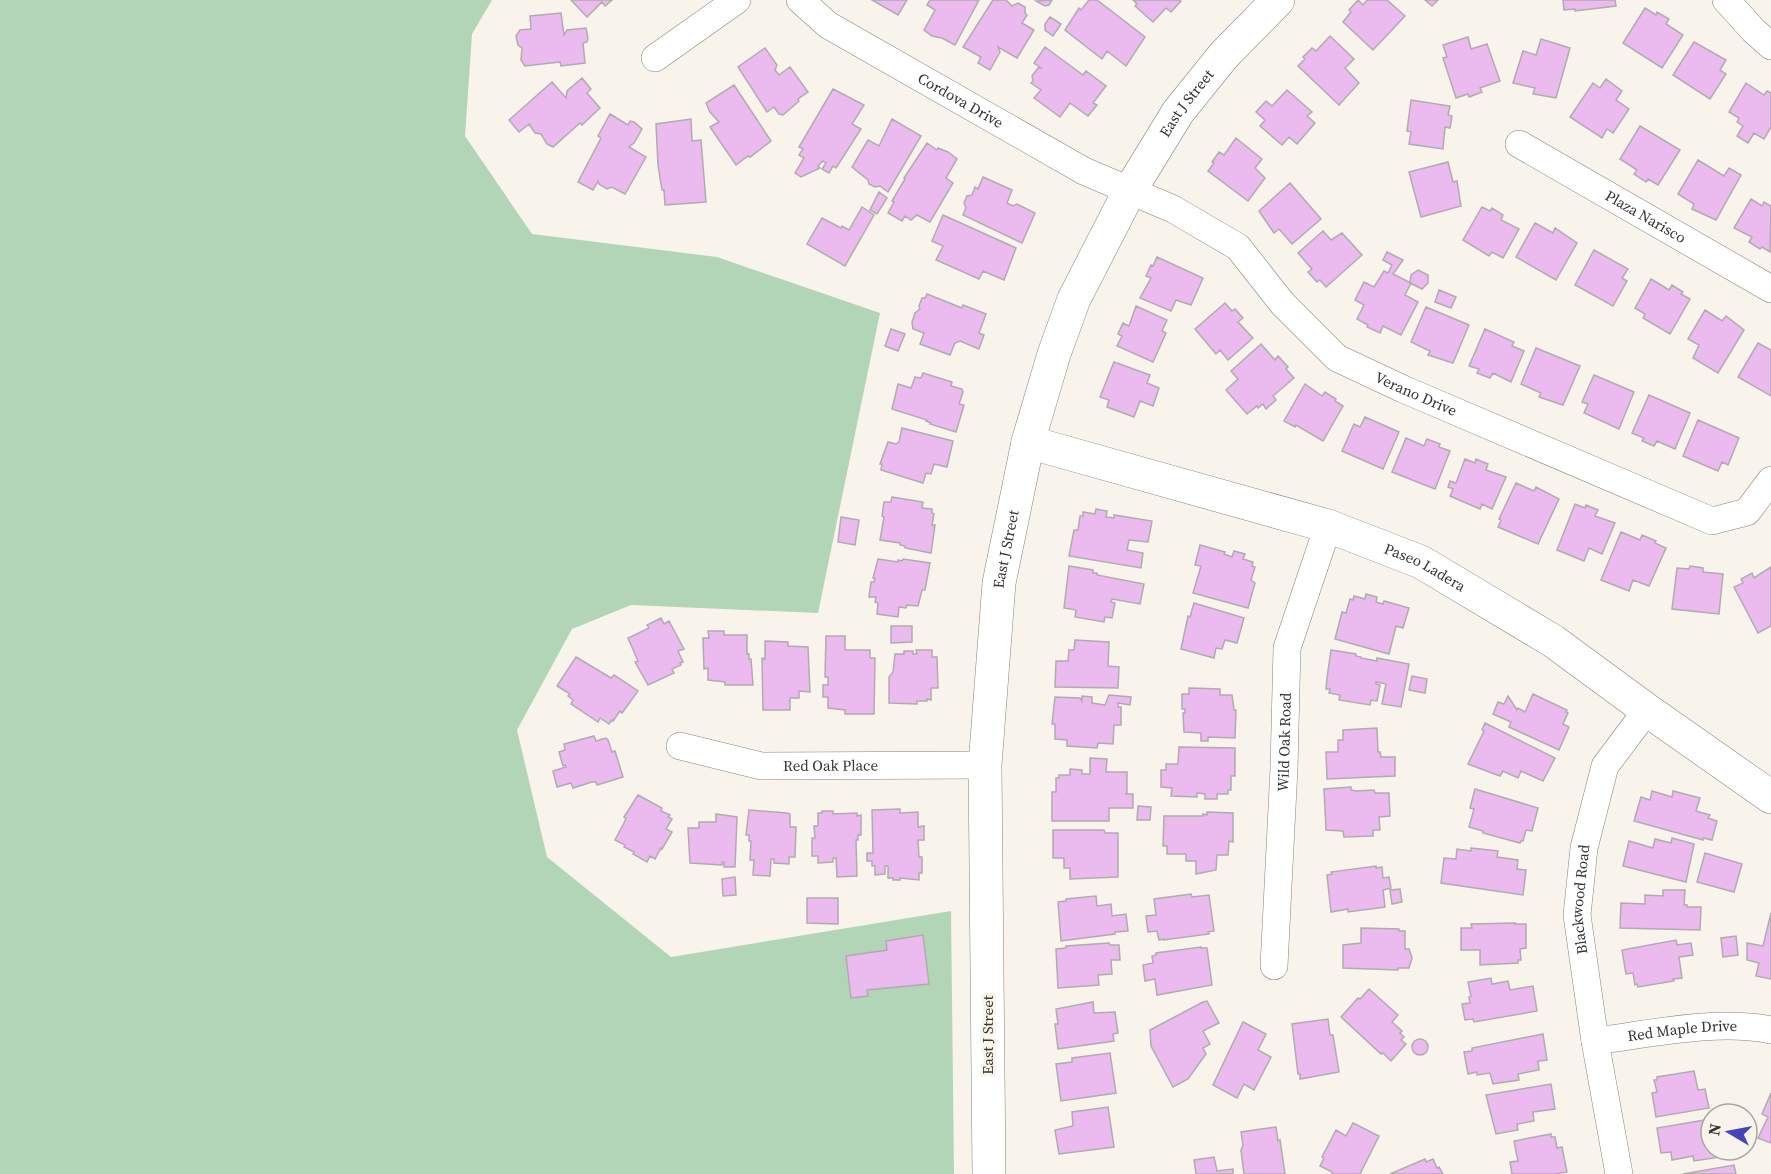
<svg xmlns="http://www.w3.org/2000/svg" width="1771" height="1174" viewBox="0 0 1771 1174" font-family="'Source Serif 4',serif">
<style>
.green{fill:#b2d5b7}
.building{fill:#ebbaee;stroke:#b1abb1;stroke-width:1.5}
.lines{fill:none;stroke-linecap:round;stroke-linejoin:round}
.street-casing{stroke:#87827c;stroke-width:28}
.secondary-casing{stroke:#87827c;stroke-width:34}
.street{stroke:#fff;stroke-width:27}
.secondary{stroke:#fff;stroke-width:33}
.labels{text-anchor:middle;stroke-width:6;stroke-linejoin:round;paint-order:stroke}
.street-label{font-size:15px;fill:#373532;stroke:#f8f3eb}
</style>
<rect width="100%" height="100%" fill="#f8f3eb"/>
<path class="green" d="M0,0h492l-20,34 -7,102 67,98 185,23 163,56 -62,300 -187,-8 -59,24 -55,101 30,127 124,100 280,-46 3,263h-954z"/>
<path class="building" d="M571,0h41l-7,6 -3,-4 -15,15z
M872,0h35l-9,15z
M930,0h49l-24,45 -13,-7 -10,-2 -8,-6 11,-20 -8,-5z
M993,0h13l6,6 6,-3 7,4v6l2,2 -5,8 12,7 -17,28 -19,-11 2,5 -10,18 -12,-7 3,-6 -18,-10z
M1052,0l-3,5 -4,1 -9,-5z
M1089,0h8l48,37 -19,29 -19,-15 -5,8 -37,-29 14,-22 2,2z
M1133,0h47l1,1 -10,11 -5,-4 -13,14 -18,-16 2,-2z
M1358,0l5,5 4,-5h20l18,16 -32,34 -30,-28 8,-10 -2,-2z
M1425,0h13l-6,6z
M1563,0h52l1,6 -41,5v-2l-11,1z
M1645,8l11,7 1,-3 12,7 -3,5 17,11 -21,33 -39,-25z
M561,13l3,22 3,-5 19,-2 2,10 -1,4 -4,1 2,20 -24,3 -1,-4 -35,4 -4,-6 1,-12 -4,-3 -2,-9 4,-6 11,-1 -1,-13z
M1050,17l11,7 -8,12 -8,-6v-6z
M1330,36l24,23 -9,9 14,15 -20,22 -41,-39 7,-7 -2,-2 9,-9 4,3z
M1468,37l3,12 16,-5 13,37 -20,7 2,4 -13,5 -1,-3 -12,4 -13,-40 4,-1 -4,-12z
M1541,39l29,9 -14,50 -23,-4 2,-6 -22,-5 10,-32 13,4z
M1694,42l32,18 -6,10 6,4 -16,25 -37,-24z
M1045,47l38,28 3,-4 20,15 -13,17 4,2 -9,11 -18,-13 -10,14 -26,-19 7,-8 -10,-7 2,-2 -1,-5 6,-8h3l-7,-5z
M765,48l12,17 -2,5 4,5 11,-8 18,25 -10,7 1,2 -16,14 -4,-1 -5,-7 -7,5 -29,-45z
M582,78l9,11 -4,4 13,15 -18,17 -2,-2 -27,24 -6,-3 -6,-10 -6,-1 -6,-9 -10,8 -10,-12 43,-38 14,16 1,-7z
M1606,79l16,12 -6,9 13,9 -16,24 -6,-4 -5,9 -32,-21 23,-34 7,5z
M1746,83l18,12 3,-4 4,2v34l-7,12 -10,-6 -6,10 -11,-7 6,-10 -6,-4 2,-4 -10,-6z
M734,85l37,56 -21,16 -2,-1 -12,9 -26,-38 9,-5 -9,-10 -4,-9z
M833,89l31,16 -12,19 9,5 -25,39 -3,-2 -4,7 -7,-4 4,-6 -3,-2 -5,5 2,2 -19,9 -6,-4 9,-15 -5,-3 4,-6 -4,-2z
M1287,90l25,22 -5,4 8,7 -18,21 -8,-7 -7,8 -22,-19 5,-6 -9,-8 10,-11 6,5z
M1411,100l39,6 -2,9 4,1 -2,12 -5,-1 -2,22 -34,-5 2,-12 -4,-1z
M610,114l18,11 2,-4 4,1 8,7 -8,14 -5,4 17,10 -21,37 -13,-7 -5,2 -8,-5 -1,-3 -5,9 -15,-8 23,-44 -3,-2z
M691,119l1,22 9,-1 5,62 -41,3 -1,-15h-2l-4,-25 -2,-41z
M892,119l29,17 -33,56 -8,-6 -5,1 -6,-3 -1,-4 -16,-13 16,-27 11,6z
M1640,126l40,24 -22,35 -10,-6 -2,3 -12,-8 3,-4 -17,-11z
M1236,138l26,21 -7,9 10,10 -17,23 -40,-30 6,-8 -2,-1 7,-10 5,3z
M927,143l10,7 1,-2 10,4 9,7 -11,19 7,5 -23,39 -13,-7 -6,5 -6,-4 -3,5 -14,-8 6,-11 -2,-1 13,-22 -1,-1z
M1698,160l26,16 5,-8 12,7 -25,45 -24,-11 2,-5 -16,-10z
M1448,162l5,20 4,-1 4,25 -40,11 -12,-45z
M983,177l29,13 -5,13 6,3 4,-2 18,9 -13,30 -59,-28 3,-7 -2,-5 3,-7 5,-1 3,-8 3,2z
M1290,183l31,36 -29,25 -13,-15 -5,4 -15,-22z
M879,192l8,6 -10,16 -7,-4z
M1751,199l11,7 2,-4 7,4 -1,46 -8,-5 -2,2 -11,-7 3,-5 -18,-9z
M862,207l12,8 -29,51 -38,-22 15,-26 19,10 1,-2 7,4z
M1482,207l8,4 2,-3 11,7 -2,5 18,9 -16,29 -11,-6 -3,4 -26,-16z
M943,215l73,33 -12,32 -21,-9 -4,8 -43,-19 7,-14 -11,-5z
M1535,223l18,10 2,-5 22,15 -21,37 -40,-23z
M1323,231l8,9 11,-7 20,22 -36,32 -6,-7 -3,2 -9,-10 4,-3 -14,-16z
M1594,250l34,19 -6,9 5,3 -14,25 -38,-21z
M1387,252l16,8 -10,14 18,9 -6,12 13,7 -17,33 -18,-9 -3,7 -13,-6 1,-2 -11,-6 7,-14 -9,-5 9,-18 10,5 10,-16 4,2 4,-8 -9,-5z
M1157,257l46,21 -12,27 -15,-5 -5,11 -31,-13 11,-20 -5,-2 5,-11 2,1z
M1418,270l10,5v8l-6,6 -12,-6 1,-8z
M1651,279l18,11 3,-5 11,7 -2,2 9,5 -20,35 -27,-16 2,-4 -10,-6z
M1439,290l17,7 -5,11 -16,-6z
M927,294l35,14 1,-3 23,9 -7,19 5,2 -5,14 -19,-8 -5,2 -5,12 -30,-11 4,-11 -11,-4 -1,-7 3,-9 5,-4 -1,-3 3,-8h3z
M1225,303l7,8 3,-2 8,9 -5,4 15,16 -25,22 -8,-10 -4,4 -21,-25z
M1136,306l31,14 -5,11 4,2 -13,29 -36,-16 5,-10 -4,-2 5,-11 6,3z
M1426,307l43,18 -16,38 -25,-8 2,-4 -19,-9z
M1705,310l17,11 4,-5 18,14 -26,43 -25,-15 6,-13 -11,-6z
M891,329l14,5 -7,17 -13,-5z
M1485,329l29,13 -2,4 12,5 -13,31 -18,-9 -3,5 -13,-5 2,-4 -10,-3z
M1758,343l13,7v46l-33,-19z
M1261,344l14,16 3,-4 10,11 -2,2 8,9 -21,18 3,4 -10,9 -3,-5 -5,4 -1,-2 -10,8 -21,-24 12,-11 -7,-8z
M1536,348l44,18 -17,39 -24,-8 2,-4 -20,-9z
M1114,362l36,13 -3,8 12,5 -6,18 -13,-5 -6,16 -27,-10 2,-7 -9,-3z
M923,373l29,9 -1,4 11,3 1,3 -4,12 5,1 -8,27 -26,-8 1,-1 -5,-2 1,-1 -35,-11 6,-25 13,4 4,-11 6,1z
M1594,375l40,17 -15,37 -35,-16 4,-9 -6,-2z
M1305,384l17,12 3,-4 11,7 -1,2 8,5 -20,35 -27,-16 -1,2 -11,-6z
M1649,395l41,18 -15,36 -18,-8 -3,5 -12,-5 2,-3 -12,-5z
M1365,417l34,15 -16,37 -41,-18 12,-27 6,3z
M1698,420l41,18 -11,27 -6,-3 -4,9 -35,-15z
M902,428l51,13 -6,26 -13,-3 -3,10 -5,-1 -3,10 -42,-13 1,-6h-2l8,-22 8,2 3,-2z
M1406,438l18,8 3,-7 13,5 -1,3 11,4 -15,38 -43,-17z
M1465,459l10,4 1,-4 12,5 -2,6 20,7 -14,32 -10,-5 -2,5 -30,-13 3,-7 -5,-2 2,-6 6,2z
M1516,483l18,8 2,-4 23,12 -21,45 -40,-17 3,-7 -2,-1z
M892,497l31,5 -1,6 10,1v4l2,1 -2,11h3l-4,28 -26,-5v-2l-5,-1v-2l-20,-3 4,-23 -2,-1 2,-14h7z
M1575,504l10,4 1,-3 12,5 -3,6 20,7 -13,31 -13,-6 -5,13 -27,-11z
M1096,509l11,2 -1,6 8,1v-3l38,6 -4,21 -19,-2 -2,10 16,3 -2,15 -72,-12 5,-26h4l2,-14h3v-4l12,2z
M841,517l18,3 -4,25 -17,-3z
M1621,532l19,8 2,-5 14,6 -1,2 11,5 -17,38 -16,-6 -4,11 -28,-11z
M1200,545l25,7 -1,2 8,3 2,-6 11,3 -2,5 10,3 -1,4 3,1 -4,13 4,3 -7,25 -55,-15 8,-27 -6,-1z
M878,559l20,3v-2l4,1 1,-2 27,4 -5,27h-3l-4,16 -11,-1 -1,3 -7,-1 -1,10 -21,-3 1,-11 -3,-1 1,-5h-7l2,-15h3l1,-4h-2z
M1069,566l24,4v3h4v2l47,9 -4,20 -28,-5 -1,3 4,1 -3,15 -7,-1 -1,5 -29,-5 1,-7 -12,-2z
M1690,566l13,2v4l20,2 -4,40 -47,-5 5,-41 12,1z
M1771,567v59l-13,7 -24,-46 9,-4 -2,-4 11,-6 2,5z
M1366,594l11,3 -1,5 7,2 1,-3 25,7 -6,20 -7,-2 -7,28 -54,-15 7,-27 4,1 4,-14 3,1 1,-4 11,3z
M1194,603l50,15 -7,25 -12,-3 -3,9 -6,-1 -2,10 -33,-9 7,-33 2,1z
M661,618l3,6 5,-3 15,28 -6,2 5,11 -3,1 1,2 -9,4 2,4 -26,12 -13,-23 3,-1 -10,-23 21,-10 -2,-3z
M891,626h21v16l-21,1z
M708,631h16v4h23v19h2v5h2l2,26h-28v-3l-17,-2v-12l-4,1 -1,-31h6z
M826,636h19v14h25v8h5l-1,56h-29v-4l-17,-2v-11h-5v-12h5v-8h-3z
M1075,640l34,2 -1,24 11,1 -1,21 -63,-1 1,-26h12l1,-11h5z
M765,641l23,1v4l20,1 2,45 -11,-1v7h-9v12h-27l-1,-52 3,1z
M916,650h16v7h5l1,31h-7v12l-4,-1v2h-10v3l-28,-1v-26l4,-5 2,-18h9v-3h9v3h4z
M1331,650l25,4v2l5,1v1l16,3v-3l32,6 -8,43 -19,-3 4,-20 -10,-2v2l4,1 -3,16 -6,-1 -1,5 -31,-5 1,-5 -11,-2 1,-4h-4l1,-11z
M576,657l35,21 3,-3 24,16 -16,22 -2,-2 -7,10 -1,-1 -3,4 -9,-6 -2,4 -27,-18 2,-4 -5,-4 2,-2 -13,-8z
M1412,676l15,3 -2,14 -16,-3z
M1189,688l31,1v6h12l2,15h2l-1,28 -27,-1v4h-7v-8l-17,-1 -1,-19h2v-4h-3v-15h7z
M1533,694l34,16 -1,2 2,1 -5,11 6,3 -10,23 -50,-23 2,-5 -18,-8 5,-12 6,2 4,-8 9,14 1,-2 7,4z
M1109,695l22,2 -1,8 -12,-2v4h3v18h-7l-1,19 -15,-1 -1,5 -30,-2v-6l-12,-1v-15h-3l3,-27 25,1 2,3v-5l10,1v6l13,2z
M1485,723l70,35 -12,23 -22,-10 -3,7 -15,-7 -3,5 -32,-12 16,-33 -2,-1z
M1377,728l1,24h2l1,5h14v19l-68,3 -1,-27h12v-12h5v-10z
M594,736l2,5 10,-3 2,2 4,12 3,-1 8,26 -26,8 -1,-3h-4l-19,6 -2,-5 -14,4 -4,-16 13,-4 -1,-2 -2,1 -4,-14 6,-2 -1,-6z
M1179,747l56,1v28h-4v14h-3v4h-11v5h-12v-5l-8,-1v4l-26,-1 1,-8 -11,-1v-17h5v-6h12z
M1090,758l17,1 -1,13h21v21l-2,1h8v14h-24v13h-57v-29h4v-14h3v-3h11v-6l12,1v4h8z
M1351,787v3l5,1 18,-1 1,3h14l1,23 -11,1 1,13h-7v6l-29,1 -1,-6 -17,-1 -2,-41z
M1475,789l63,19 -6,23 -6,-1 -3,11h-2l-1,2 -37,-10v-2l-14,-4 5,-18 -4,-1z
M1652,791l20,6 1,-6 27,7 -4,13 14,4 -2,3 9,3 -5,19 -9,-2v2l-69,-19 7,-24 9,3z
M638,795l24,13 -1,3 9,4 -2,2 4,2 -6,10 6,3 -10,17 -1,-1 -6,11 -5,-3 -3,6 -14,-8 1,-2 -10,-5 1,-2 -10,-5 9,-17 2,-5 -2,-1z
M1138,806l13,1 -1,13h-13z
M900,809v4l18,-1v15l6,-1v14h-6l1,17h3v16h-3v7l-19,-2v2h-7v-2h-5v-12h-3v8l-10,1v-9h-3v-5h-5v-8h6l-1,-43z
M749,810l38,3 3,1v13h6l-1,30h-6v7l-15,-1v-4h-3l-1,17 -17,-1 1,-15h-4l1,-19h-2v-6h-3z
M822,811h11v3l24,-1v3l4,-1v20h-3v5h-2l1,36 -20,1 -1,-19h-3v4l-15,1v-7h-6v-18h3l-1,-12h4v-13h4z
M1207,812l26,1v29l-4,-1 -1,14h-11l-1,15 -20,4v-13h-10v-7h-19v-8h-4l1,-30h39v-2l4,1z
M716,814l21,3 -2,50h-11v-5h-2v3l-32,-2 -2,-35h11v-6h17z
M1053,830h51l1,3h13v44l-48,2v-11h-6v-10h-11z
M1672,838l22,6 -8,38 -63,-16 6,-25 24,7 2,-9 16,4z
M1471,848l27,3 -1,6 21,3 -1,9 9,1 -3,25 -82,-12 3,-25 12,1 1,-10 14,2z
M1705,853l37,11 -8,28 -37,-10z
M1376,866v2l6,-1 1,11 6,-1 2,11 -8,2 2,17 -37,5v-3l-17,3 -4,-37 5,-1 -1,-2z
M735,877l1,18 -13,1 -1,-17z
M1400,889l2,13 -10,2 -2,-14z
M1663,890h22l-1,15h3v2h14l-1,23 -80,-2 1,-25 24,1v-9l18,1z
M1191,894l1,3 17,-2 5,36 -6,1 1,2 -45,6v-1l-5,1 -2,-9 -9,1 -2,-16 10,-1 -2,-16z
M1096,896l1,10 14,-2 1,12 14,-2 2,17 -13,1v2l-54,7 -3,-39 8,-1v-2z
M807,898h31v26l-31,-1z
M1771,913v66l-15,-3 3,-13 -12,-3v-17l16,3z
M1515,923v1h11v24l-6,1 1,11h-3v3l-38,2v-15h-19v-22h11l-1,-4z
M1361,928l38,1v2h6v18h4l3,9 -3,10h-11v2l-55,-2v-23l18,-2z
M923,935l6,49 -62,6 1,6 -17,2 -5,-42 41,-6 -1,-9z
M1736,936l2,19 -15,2 -2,-19z
M1676,940l1,5 14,-2 2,12 -14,2 3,21 -9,1 1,2 -36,6 -1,-3 -2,1 -2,-12 -7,1 -4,-24z
M1109,943l1,2h9l1,15h-9l1,14 -14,1 1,10 -41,3 -2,-39 10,-1v-2z
M1201,947v1h6l5,37 -55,10 -2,-16 -10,2 -2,-16 10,-2 -1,-7 4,-1v-2z
M1491,978l1,6 16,-3 2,9 23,-4 4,25 -63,11 -1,-3 -8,1 -3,-16 8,-1 -1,-6 2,-1 -3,-14z
M1369,989l29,26 -6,7 10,9 -2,2 4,4 -3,3 5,4 -15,17 -8,-8 -2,1 -40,-37 17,-19 2,1z
M1207,1001l12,22 -16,8 7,13 -7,4 3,6 -18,25 -15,8 -22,-41 -1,-16 53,-28z
M1093,1002l1,11 21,-1 3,21 -5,1 1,7 -56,8 -3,-25h3l-2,-15z
M1328,1019l2,16h3l6,37 -39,7v-5h-2l-6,-50z
M1243,1022l23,12 -8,16 13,7 -17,33 -10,-6 -7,14 -24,-13z
M1543,1034l4,26 -9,1 1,9 -21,4 1,6 -26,4 -3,-11 -13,2v-3l-9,2 -4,-22 8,-1v-3z
M1412 1047a8 8 0 1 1 16 0a8 8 0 1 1-16 0Z
M1110,1053l6,40 -55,8 -5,-37 16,-2v-4z
M1694,1071l4,19 7,-1 4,19 -53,9 -4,-24 5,-1 -3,-12h3v-3z
M1551,1084l4,25 -22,3 1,9 -17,3 1,6 -22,4 -10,-39z
M1771,1093v50l-13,-5 10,-21 -6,-3z
M1108,1107l6,40 -55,7 -4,-24 18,-4 -1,-14z
M1711,1119v31h8l2,7 -27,4 -1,-5 -21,4 -1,-8 -10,1 -4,-25z
M1353,1123l26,13 -19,38h-28v-2l-12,-6 4,-8 -2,-1 14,-27 10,6z
M1276,1127l2,14 2,-1 5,34h-41l-3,-24 2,-5 -2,-13z
M1551,1134v3h4l2,11 5,-1 5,25 -12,2h-43l-2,-12 8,-1 -4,-20z
M1214,1157l3,14 16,-2v5h-37l-2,-14z
M1425,1159l1,3 7,-3 4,9 2,-1 4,7h-53z
M1734,1165l2,9h-53z"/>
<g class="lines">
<defs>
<g id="street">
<path id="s1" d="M800,0l28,25 256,146 89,38 65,38 44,56 55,55 66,31 309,132 35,-9 24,-32"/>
<path d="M1726,0l27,30 18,16"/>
<path d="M655,58l82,-58"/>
<path id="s2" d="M1519,144l252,145"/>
<path id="s3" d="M680,746l81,20 224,-1"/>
<path id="s4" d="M1274,966l10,-198 3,-120 41,-122"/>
<path id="s5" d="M1595,1041c55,-7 122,-22 176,-11"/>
<path id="s6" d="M1619,1174l-24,-133 -18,-126 7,-67 21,-82 42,-56"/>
</g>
<g id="secondary">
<path id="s7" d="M1028,442l300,84 93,36 132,79 94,69 124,87"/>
<path id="s8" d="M989,1174l-4,-409 14,-182 29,-141 26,-88 20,-55 55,-107 49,-80 46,-57 54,-55"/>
</g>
</defs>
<use href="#street" class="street-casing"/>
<use href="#secondary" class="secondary-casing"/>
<use href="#street" class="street"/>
<use href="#secondary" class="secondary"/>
</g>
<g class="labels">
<g class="street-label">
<text dy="5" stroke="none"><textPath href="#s1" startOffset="190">Cordova Drive</textPath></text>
<text dy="5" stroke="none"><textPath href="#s8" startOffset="1112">East J Street</textPath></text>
<text dy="5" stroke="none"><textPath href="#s2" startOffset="146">Plaza Narisco</textPath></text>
<text dy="5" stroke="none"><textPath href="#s1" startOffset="740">Verano Drive</textPath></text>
<text dy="5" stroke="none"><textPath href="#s8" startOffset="626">East J Street</textPath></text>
<text dy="5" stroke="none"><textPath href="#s7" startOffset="417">Paseo Ladera</textPath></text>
<text dy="5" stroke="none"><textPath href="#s4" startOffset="224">Wild Oak Road</textPath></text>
<text dy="5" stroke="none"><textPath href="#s3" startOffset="153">Red Oak Place</textPath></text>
<text dy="5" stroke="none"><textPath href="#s6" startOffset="278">Blackwood Road</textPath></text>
<text dy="5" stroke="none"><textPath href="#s5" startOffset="88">Red Maple Drive</textPath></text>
<text transform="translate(988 1035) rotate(-90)" y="5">East J Street</text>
</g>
</g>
<g transform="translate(1729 1132) rotate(280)"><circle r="28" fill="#f8f3eb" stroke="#aba7a1" stroke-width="1.5"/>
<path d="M0-4.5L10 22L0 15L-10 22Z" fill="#4544b9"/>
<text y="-9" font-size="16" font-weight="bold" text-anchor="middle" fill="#373532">N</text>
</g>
</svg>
